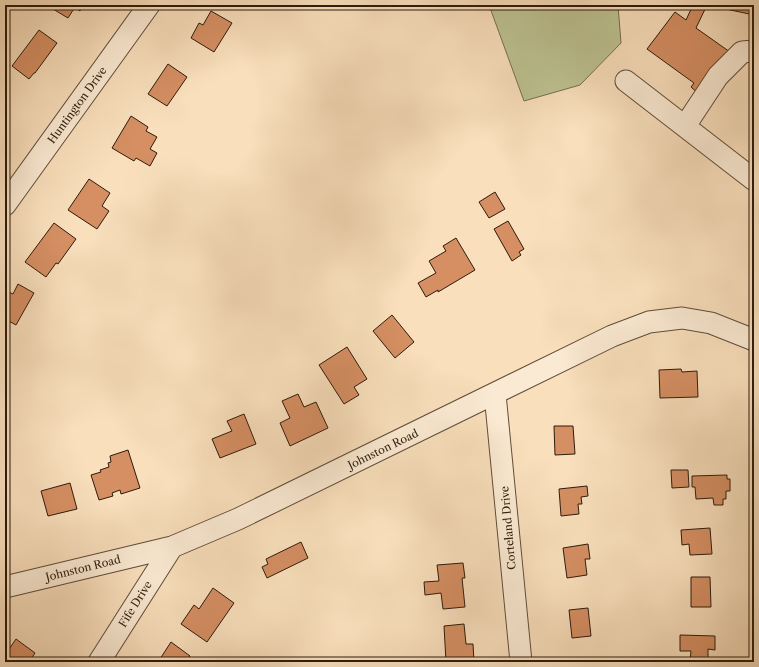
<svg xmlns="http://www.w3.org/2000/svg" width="759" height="667" viewBox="0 0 759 667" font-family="'Libre Caslon Text',serif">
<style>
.green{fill:#bdc291;stroke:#756e4e}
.building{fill:#d58f63;stroke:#2d1b0c}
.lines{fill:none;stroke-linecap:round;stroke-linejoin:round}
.minor-casing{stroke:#604c38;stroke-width:23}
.minor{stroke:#fbead3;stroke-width:21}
.labels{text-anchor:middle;stroke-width:3;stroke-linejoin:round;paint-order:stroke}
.street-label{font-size:11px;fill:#2d1b0c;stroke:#fbead3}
</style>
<rect width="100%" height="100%" fill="#f9dfbc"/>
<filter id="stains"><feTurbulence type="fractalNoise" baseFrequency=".005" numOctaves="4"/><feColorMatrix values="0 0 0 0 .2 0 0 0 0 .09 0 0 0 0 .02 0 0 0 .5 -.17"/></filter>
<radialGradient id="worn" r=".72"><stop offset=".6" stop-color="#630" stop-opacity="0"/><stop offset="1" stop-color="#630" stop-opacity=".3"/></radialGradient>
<path class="green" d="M489,5h129l3,38 -41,42 -56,16z"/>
<path class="building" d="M56,5h27l-3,6 -5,-4 -7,11 -15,-9z
M693,5h61v10l-47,-10 -11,23 34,24 -31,42 -8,-7 3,-4 -47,-34 28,-37 11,8z
M211,11l21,12 -18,29 -23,-14 8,-15 4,2z
M39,30l18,13 -22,30h-1l-5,6 -17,-13z
M168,64l19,13 -20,29 -19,-12z
M131,116l17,11 -2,4 11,6 -7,12 7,4 -7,13 -14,-8 -2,3 -22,-13z
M89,179l21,14 -8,13 7,5 -12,18 -29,-19z
M495,192l10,17 -16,9 -10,-16z
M508,221l16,28 -5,3 2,3 -9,6 -18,-32z
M54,223l22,16 -18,25 -2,-1 -10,14 -21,-15z
M456,238l19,32 -37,22v-2l-12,7 -8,-14 18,-10 -7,-12 17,-10 -3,-5z
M18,284l16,9 -18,32 -11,-6v-25l2,-3 6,3z
M392,315l22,27 -19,16 -22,-27z
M347,347l20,32 -13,8 5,8 -15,9 -25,-39z
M681,369l1,3 15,-1 1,26 -38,1 -1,-28z
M298,394l6,13 12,-5 12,26 -38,18 -10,-23 10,-5 -8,-17z
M244,414l12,30 -36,14 -8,-19 20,-8 -5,-10z
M554,426h19l2,28 -20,1z
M128,450l12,38 -19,6 -1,-4 -8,3 1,3 -14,4 -8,-25 10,-3 -1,-2 9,-3 -1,-4 3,-1 -1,-6z
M671,470h17l1,17 -17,1z
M727,475v4h3v12h-4v8h-3v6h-9l-1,-7 -17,1 -1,-12h-3v-11z
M70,483l7,26 -29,7 -7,-25z
M587,486l1,10 -7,1 1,7h-4l1,10 -18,2 -2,-27z
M710,528l2,26 -22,1 -1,-11 -7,1 -1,-15z
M301,542l7,16 -41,20 -5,-11 6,-3 -2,-5z
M588,544l2,15h-5l2,16 -20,3 -4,-30z
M463,563l2,15h-3l3,29 -22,2 -2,-16 -16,2 -1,-13 15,-1 -2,-16z
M691,577h19l1,30h-20z
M213,588l21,15 -27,39 -26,-18 13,-19 5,4z
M588,608l3,28 -19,2 -3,-28z
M464,624l2,20h7l1,18h-28l-2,-36z
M680,635l35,1v14l-7,-1v13h-18l1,-11h-11z
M16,639l19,14 -6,9h-24v-7z
M171,642l19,14 -4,6h-28z"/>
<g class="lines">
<defs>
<path id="minor" d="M626,81l128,99
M685,126l33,-50 24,-24 12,-1
M5,205l144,-200
M495,394l26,268
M5,587l167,-40 66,-28 374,-183 37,-14 33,-4 29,5 43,17
M99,662l73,-115"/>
</defs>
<use href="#minor" class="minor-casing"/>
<use href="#minor" class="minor"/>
</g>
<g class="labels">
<g class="street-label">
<text transform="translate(77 105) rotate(-54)" y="4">Huntington Drive</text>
<text transform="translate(383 449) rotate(-26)" y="4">Johnston Road</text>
<text transform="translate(508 528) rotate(-95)" y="4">Corteland Drive</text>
<text transform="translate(83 568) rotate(-14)" y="4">Johnston Road</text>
<text transform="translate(135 604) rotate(-58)" y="4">Fife Drive</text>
</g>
</g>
<rect width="759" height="667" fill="none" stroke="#f9dfbc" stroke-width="20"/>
<rect x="6" y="6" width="747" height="655" fill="none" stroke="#2d1b0c" stroke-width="2"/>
<rect x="10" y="10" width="739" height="647" fill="none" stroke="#2d1b0c"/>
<rect width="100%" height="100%" filter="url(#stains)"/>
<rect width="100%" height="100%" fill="url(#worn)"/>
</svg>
